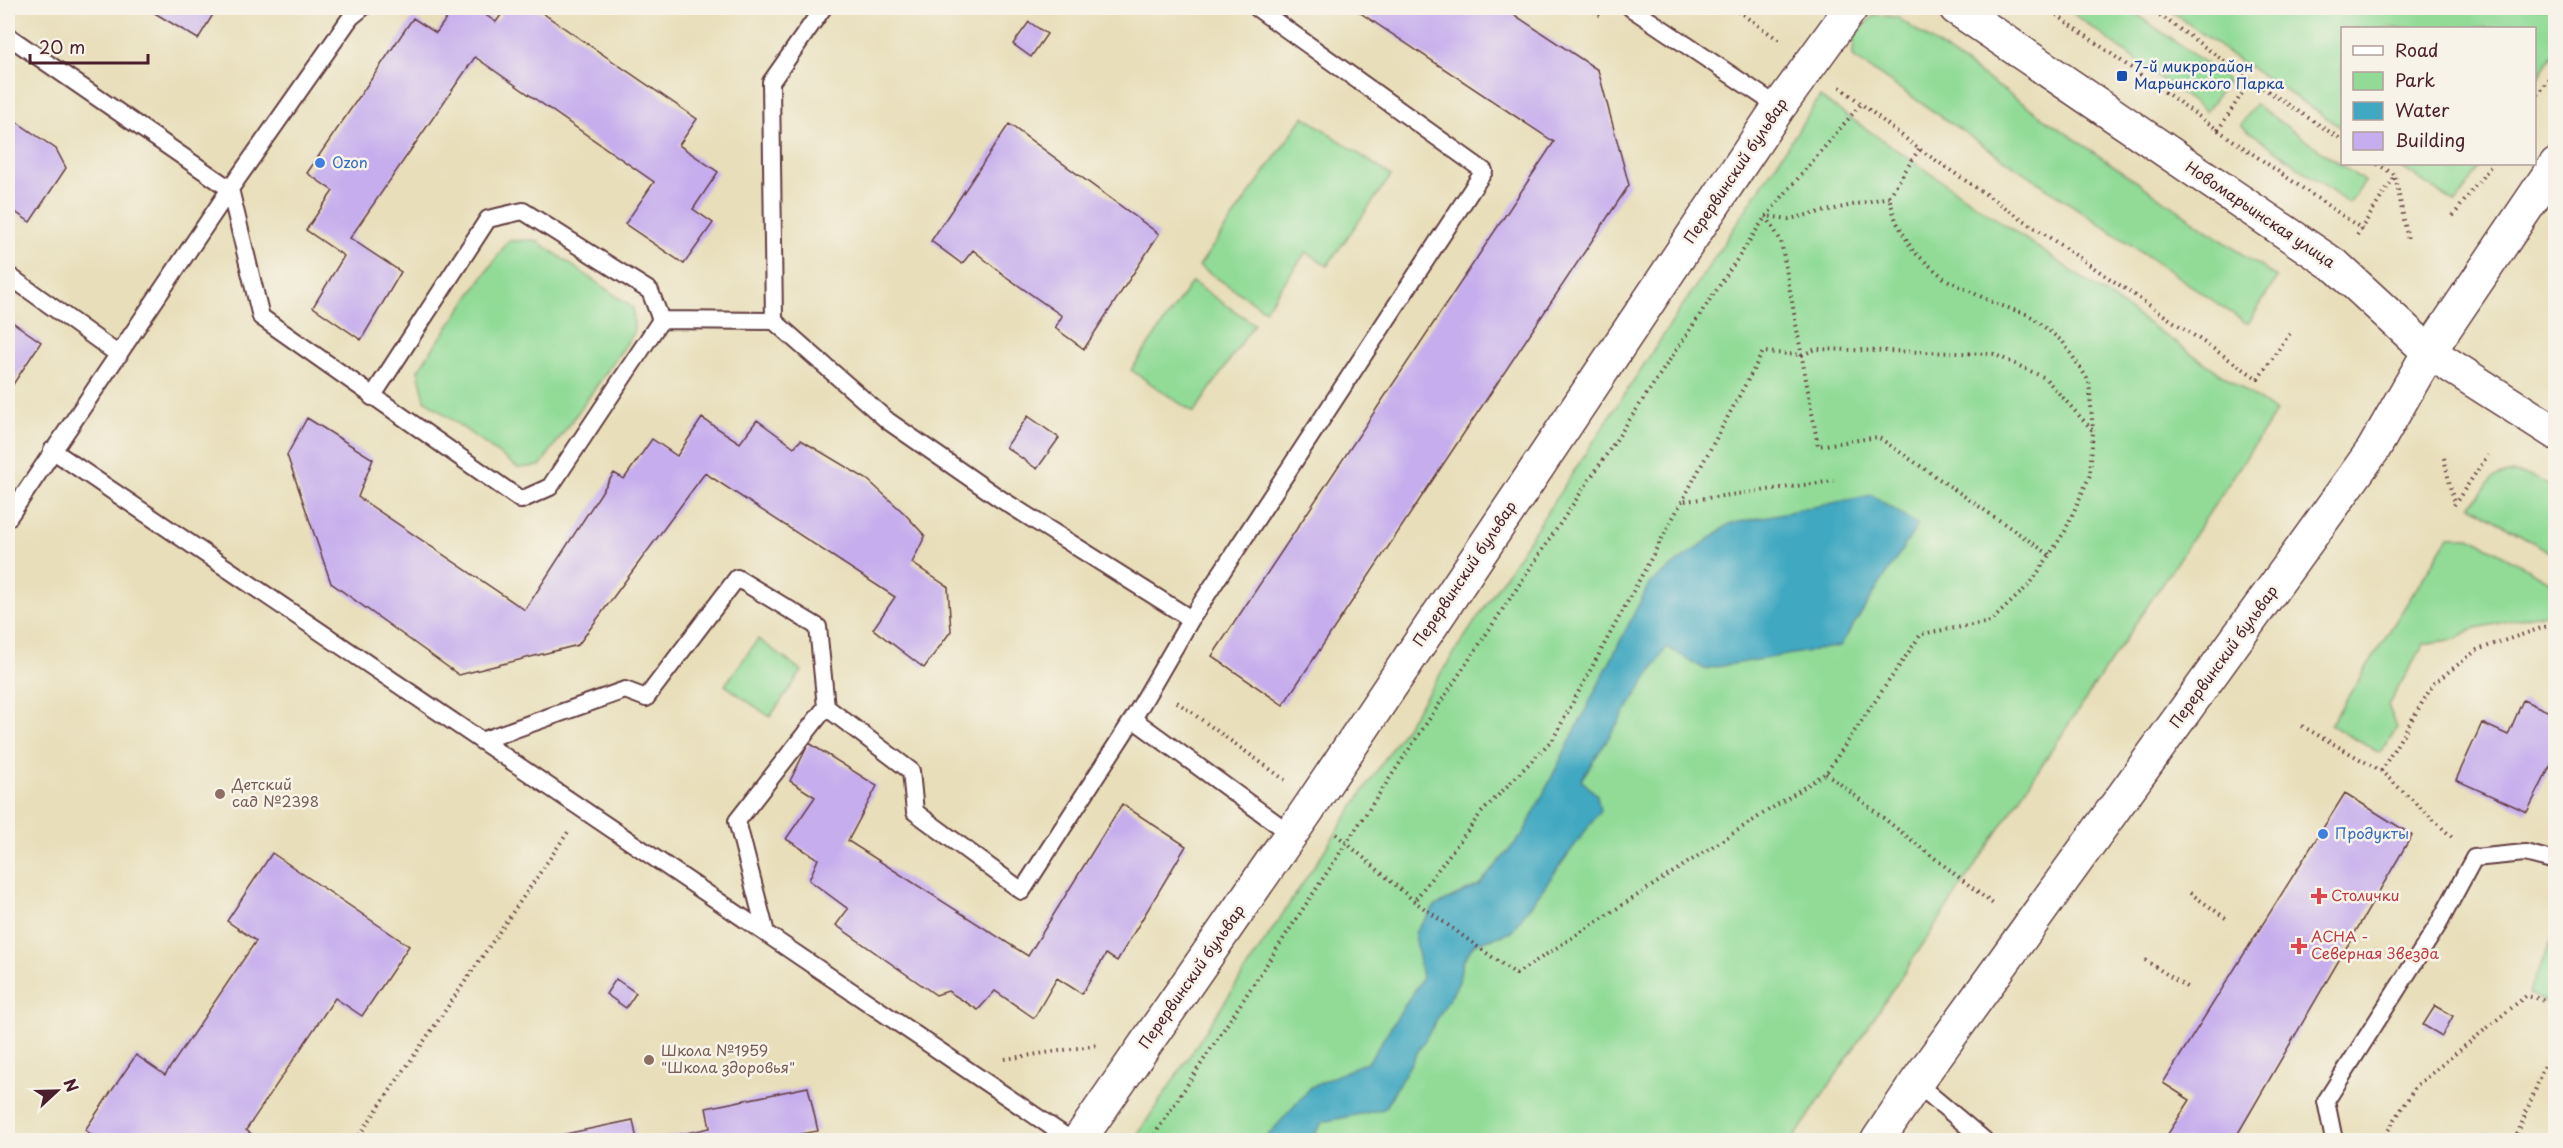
<svg xmlns="http://www.w3.org/2000/svg" width="2563" height="1148" viewBox="0 0 2563 1148" font-family="'Playpen Sans',sans-serif">
<style>
.green{fill:#91db97;stroke:#6e7d61;stroke-width:1.5}
.water{fill:#40a8c1;stroke:#456476;stroke-width:1.5}
.building{fill:#c6aded}
.lines{fill:none;stroke-linecap:round;stroke-linejoin:round}
.lane-casing{stroke:#623c40;stroke-width:20}
.street-casing{stroke:#623c40;stroke-width:36}
.secondary-casing{stroke:#623c40;stroke-width:36}
.path{stroke:#623c40;stroke-width:4;stroke-dasharray:1.5 4.5;stroke-linecap:butt}
.lane{stroke:#fff;stroke-width:16}
.street{stroke:#fff;stroke-width:33}
.secondary{stroke:#fff;stroke-width:33}
.transit-dot{fill:#1a4fb4;stroke:#f7f3e8;stroke-width:2}
.shop-dot{fill:#3f7fe0;stroke:#f7f3e8;stroke-width:2}
.education-dot{fill:#8d6e63;stroke:#f7f3e8;stroke-width:2}
.health-dot{fill:#e0444e;stroke:#f7f3e8;stroke-width:2}
.labels{text-anchor:middle;stroke-width:5;stroke-linejoin:round;paint-order:stroke}
.transit-label{font-size:15px;fill:#164399;stroke:#f7f3e8;text-anchor:start}
.shop-label{font-size:15px;fill:#366cbe;stroke:#f7f3e8;text-anchor:start}
.street-label{font-size:15px;fill:#4a1f2b;stroke:#f7f3e8}
.education-label{font-size:15px;fill:#785e54;stroke:#f7f3e8;text-anchor:start}
.health-label{font-size:15px;fill:#be3a42;stroke:#f7f3e8;text-anchor:start}
</style>
<rect width="100%" height="100%" fill="#f7f3e8"/>
<filter id="ink" filterUnits="userSpaceOnUse"><feTurbulence type="fractalNoise" baseFrequency=".0167" numOctaves="2"/><feDisplacementMap in="SourceGraphic" scale="12" xChannelSelector="R" yChannelSelector="G"/><feConvolveMatrix kernelMatrix="1 2 1 2 8 2 1 2 1" color-interpolation-filters="sRGB"/></filter>
<filter id="wash" filterUnits="userSpaceOnUse"><feTurbulence type="fractalNoise" baseFrequency=".008" numOctaves="4" result="noise"/><feDisplacementMap in="SourceGraphic" scale="24" xChannelSelector="R" yChannelSelector="G"/><feGaussianBlur stdDeviation="1.35" result="paint"/><feColorMatrix in="noise" values="0 0 0 0 0 0 0 0 0 0 0 0 0 0 0 0 0 1.4 0 .05"/><feComposite in="paint" operator="in"/></filter>
<g filter="url(#wash)">
<rect width="100%" height="100%" fill="#e8deb9"/>
<path class="green" d="M2066,8h62l100,72 -22,32z
M2167,8h388v42l-20,32 -1,-54h-192v100l-115,-76z
M1874,15l23,2 380,261 -29,46 -395,-267 1,-21z
M1820,97l456,315 -483,728h-659z
M2255,104l110,78 -16,22 -108,-79z
M1304,116l87,60 -64,90 -21,-14 -41,58 -66,-44z
M2396,164h86l-26,39z
M536,240l97,68 1,25 -94,133 -22,2 -93,-68 -7,-30 90,-129z
M1192,282l62,42 -60,89 -63,-43z
M2507,473c20,0 32,6 48,16v66l-84,-49 21,-27z
M2449,537h21l85,47v27l-83,18 -16,10 -32,5 -36,61 9,23 -17,25 -50,-28z
M758,639l44,32 -32,46 -45,-32z
M2554,935l2,1 -1,70 -27,-12z"/>
<path class="water" d="M1872,495l46,30 -78,121 -136,23 -37,-22 -86,133 16,15 3,16 -89,121 -37,12 -12,19 -3,19 -75,127 -61,13 -13,18h-46l47,-53 58,-26 53,-82 -7,-46 20,-27 44,-21 44,-51 126,-250 80,-60z"/>
<g id="blocks">
<path class="building" d="M149,8h68l-19,31 -50,-30z
M454,8h21l21,14 10,-14h29l162,111 -18,26 39,27 -25,37 20,14 -29,41 -59,-40 29,-42 -179,-125 -125,181 51,34 -40,68 -48,-33 31,-51 -38,-26 27,-39 -26,-18 106,-155 23,15z
M1353,8h151l94,62 31,115 -346,520 -71,-49 342,-514z
M1029,22l18,12 -16,23 -18,-13z
M8,116l48,33 10,19 -36,54 -22,-15z
M1009,124l150,110 -75,115 -29,-21 7,-12 -57,-40 -32,-26 -11,14 -31,-23z
M8,319l33,23 -33,50z
M1028,416l31,22 -22,31 -31,-22z
M307,418l66,41 -15,38 167,113 89,-137 10,6 28,-40 25,17 25,-38 38,25 17,-23 37,27 7,-7 67,40 37,34 20,22 -13,27 36,24 3,44 -27,37 -51,-39 22,-32 -190,-124 -127,172 -119,30 -128,-92 -44,-128z
M2523,700l33,15v40l-29,57 -71,-32 26,-57 26,12z
M809,743l68,43 -29,55 180,115 94,-152 64,42 -69,115 -11,-7 -24,40 -25,-16 -23,40 -39,-27 -17,19 -30,-19 -12,4 -100,-70 12,-16 -39,-29 9,-21 -32,-20 29,-42 -25,-16z
M2345,793l67,42 -175,300 8,5h-81l26,-40 -27,-17z
M272,853l137,93 -47,70 -27,-18 -89,132 14,10h-160l-15,-10 51,-75 29,20 91,-134 -29,-20z
M616,979l20,14 -10,15 -20,-14z
M2435,1006l18,10 -11,20 -19,-11z
M808,1087l10,44 -18,3 1,6h-147l56,-12 -4,-20z
M633,1120l4,20h-96v-1z"/>
</g>
</g>
<g filter="url(#ink)">
<use href="#blocks" fill-opacity="0" stroke="#623c40" stroke-width="1.5"/>
<g class="lines">
<defs>
<path id="lane" d="M1257,8l227,163 -293,448 -58,100 158,115
M1631,8l148,99
M8,36l222,153 121,-172 11,-9
M8,275l111,80
M774,321l114,100 111,77 192,121
M372,397l116,-178 35,-8 127,80 11,29
M52,450l1019,690
M8,518l222,-329 31,128 260,183 29,-13 111,-167 113,1 -3,-239 52,-74
M481,741l144,-51 21,8 91,-120 81,49 8,80 85,64 4,41 107,79 111,-172
M766,933l-29,-112 89,-114
M1916,1083l68,57
M2334,1140l-8,-39 112,-176 36,-67 51,-5 31,8"/>
<path id="street" d="M1079,1140l228,-329 472,-704 72,-99"/>
<path id="secondary" d="M1956,8l381,259 92,85 127,81
M1878,1140l38,-57 457,-633 56,-98 127,-188"/>
</defs>
<use href="#lane" class="lane-casing"/>
<use href="#street" class="street-casing"/>
<use href="#secondary" class="secondary-casing"/>
<path class="path" d="M1589,8l14,9
M1733,8l49,34
M2047,8l171,122 33,-50
M2150,8l101,72 91,60
M1840,87l79,62 339,230 32,-46
M2534,100l22,-32
M2218,130l144,99
M1919,149l-30,48 7,24 17,30 32,28 49,24 35,12 34,27 26,39 4,50
M2377,164l18,11 13,65
M1889,197l-100,22 -23,-3 15,25 37,205 60,-9 172,118
M2453,216l39,-52
M2357,235l38,-59
M2555,356h1
M2444,458l10,46
M1685,501l149,-20
M2454,505l34,-50
M1177,702l108,78
M2302,726l79,45 73,68
M2381,771l53,-88 43,-33 79,-27
M1826,773l167,131
M1336,834l78,67 102,73 310,-201 95,-139 69,-12 41,-39 34,-52 25,-56 3,-44 -48,-53 -51,-24 -178,-5 -14,6 -39,-3 -210,387 -72,74 -67,88
M2190,893l37,26
M2145,960l43,28
M1005,1059l93,-14
M356,1140l212,-308
M1151,1140l196,-298 419,-626 95,-112
M2382,1140l34,-54 110,-90 30,6
M2515,1140l41,-102"/>
<use href="#lane" class="lane"/>
<use href="#street" class="street"/>
<use href="#secondary" class="secondary"/>
</g>
</g>
<rect class="transit-dot" x="2116" y="70" width="12" height="12" rx="3"/>
<g class="shop-dot">
<circle cx="320" cy="163" r="6"/>
<circle cx="2323" cy="834" r="6"/>
</g>
<g class="education-dot">
<circle cx="220" cy="794" r="6"/>
<circle cx="649" cy="1060" r="6"/>
</g>
<g class="health-dot">
<path d="M2316 887h6v6h6v6h-6v6h-6v-6h-6v-6h6z"/>
<path d="M2296 937h6v6h6v6h-6v6h-6v-6h-6v-6h6z"/>
</g>
<g class="labels">
<g class="transit-label">
<text x="2134" y="72">7-й микрорайон<tspan x="2134" dy="17">Марьинского Парка</tspan></text>
</g>
<g class="shop-label">
<text x="332" y="168">Ozon</text>
<text x="2335" y="839">Продукты</text>
</g>
<g class="street-label">
<text transform="translate(1736 171) rotate(-56)" y="5">Перервинский бульвар</text>
<text transform="translate(2260 215) rotate(34)" y="5">Новомарьинская улица</text>
<text transform="translate(1465 574) rotate(-56)" y="5">Перервинский бульвар</text>
<text transform="translate(2224 657) rotate(-54)" y="5">Перервинский бульвар</text>
<text transform="translate(1192 977) rotate(-55)" y="5">Перервинский бульвар</text>
</g>
<g class="education-label">
<text x="232" y="790">Детский<tspan x="232" dy="17">сад №2398</tspan></text>
<text x="661" y="1056">Школа №1959<tspan x="661" dy="17">"Школа здоровья"</tspan></text>
</g>
<g class="health-label">
<text x="2331" y="901">Столички</text>
<text x="2311" y="942">АСНА -<tspan x="2311" dy="17">Северная Звезда</tspan></text>
</g>
</g>
<rect width="2563" height="1148" fill="none" stroke="#f7f3e8" stroke-width="30"/>
<rect x="2341" y="27" width="195" height="138" fill="#f7f3e8" stroke="#b29e9c" stroke-width="1.5"/>
<rect x="2353" y="46" width="30" height="9" fill="#ffffff" stroke="#b29e9c" stroke-width="1.5"/>
<text x="2395" y="57" font-size="18" fill="#4a1f2b">Road</text>
<rect x="2353" y="72" width="30" height="18" fill="#91db97" stroke="#b29e9c" stroke-width="1.5"/>
<text x="2395" y="87" font-size="18" fill="#4a1f2b">Park</text>
<rect x="2353" y="102" width="30" height="18" fill="#40a8c1" stroke="#b29e9c" stroke-width="1.5"/>
<text x="2395" y="117" font-size="18" fill="#4a1f2b">Water</text>
<rect x="2353" y="132" width="30" height="18" fill="#c6aded" stroke="#b29e9c" stroke-width="1.5"/>
<text x="2395" y="147" font-size="18" fill="#4a1f2b">Building</text>
<g transform="translate(57 1091) rotate(68)" stroke="#f7f3e8" stroke-width="4.5" paint-order="stroke">
<path d="M0-4.5L10 22L0 15L-10 22Z" fill="#4a1f2b"/>
<text y="-9" font-size="16" font-weight="bold" text-anchor="middle" fill="#4a1f2b">N</text>
</g>
<path d="M30 54v9h118v-9" fill="none" stroke="#4a1f2b" stroke-width="3"/>
<text x="39" y="54" font-size="18" fill="#4a1f2b" stroke="#f7f3e8" stroke-width="4.5" paint-order="stroke">20 m</text>
</svg>
